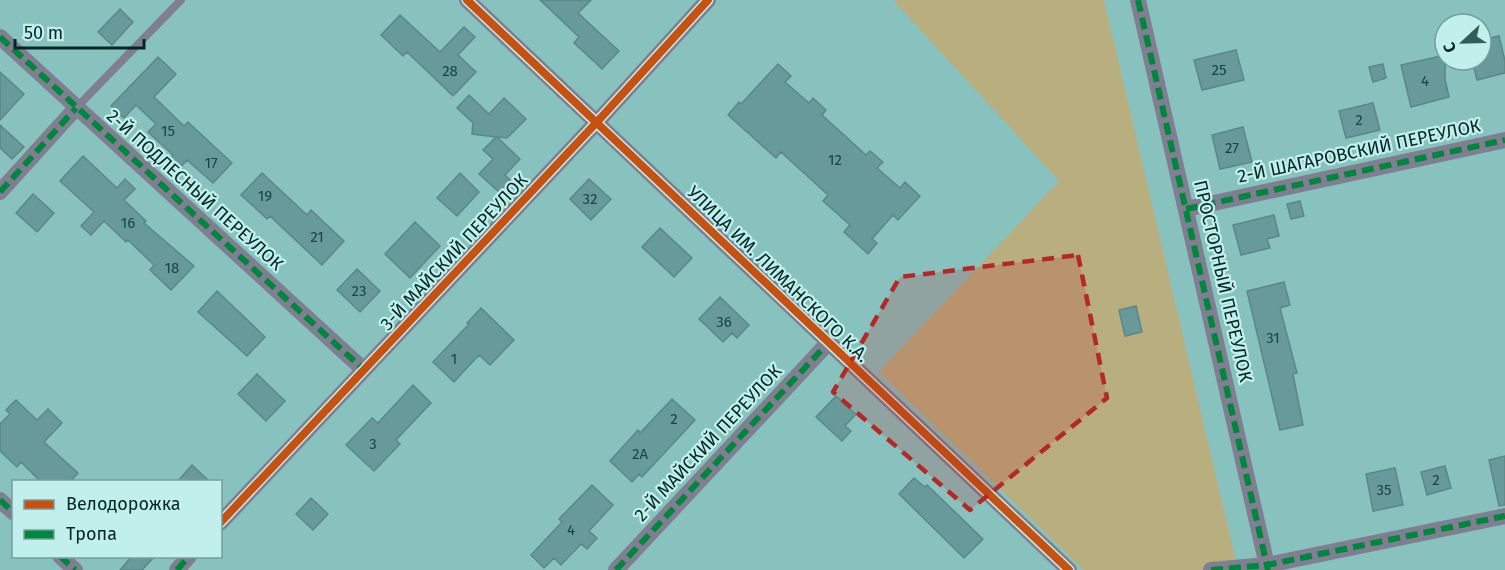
<svg xmlns="http://www.w3.org/2000/svg" width="1505" height="570" viewBox="0 0 1505 570" font-family="'Fira Sans',sans-serif">
<style>
.green{fill:#b9ae7e}
.building{fill:#699a9b;stroke:#5c8788;stroke-width:1.5}
.lines{fill:none;stroke-linecap:round;stroke-linejoin:round}
.service{stroke:#807e91;stroke-width:8}
.minor{stroke:#807e91;stroke-width:16}
.quiet{stroke:#00873e;stroke-width:6;stroke-dasharray:12 6;stroke-linecap:butt}
.cycleway-casing{stroke:#c1f0ec;stroke-width:11}
.cycleway{stroke:#c65110;stroke-width:8}
.marked{fill:#b62827;fill-opacity:0.2;stroke:#b62827;stroke-width:4.5;stroke-dasharray:12 8;stroke-linejoin:round}
.labels{text-anchor:middle;stroke-width:4.5;stroke-linejoin:round;paint-order:stroke}
.number-label{font-size:15px;fill:#1c4342}
.street-label{font-size:18px;fill:#032624;stroke:#c1f0ec}
</style>
<rect width="100%" height="100%" fill="#88c2be"/>
<path class="green" d="M893,0h211l134,570h-154l-205,-198 180,-191z"/>
<path class="building" d="M540,0h51l-13,13 41,38 -17,18 -28,-26 5,-6z
M120,9l13,13 -21,23 -14,-13z
M400,15l40,37 24,-25 11,10 -17,18 18,17 -23,24 -46,-44 -4,4 -22,-21z
M1499,36l6,25v12l-28,7 -5,-20h9v-20z
M1236,50l8,30 -42,10 -8,-30z
M1445,55v24l4,18 -38,10 -10,-42z
M158,57l18,17 -22,23 30,29 4,-4 44,41 -19,20 -26,-23 -7,8 -10,-9 3,-4 -25,-23 8,-8 -20,-19 -12,13 -13,-12z
M778,64l13,12 -6,6 24,21 4,-5 13,12 -4,5 44,40 4,-4 13,11 -6,6 23,20 5,-6 15,14 -22,24 -5,-5 -21,24 5,4 -9,11 -24,-22 6,-7 -27,-24 5,-6 -47,-43 -5,6 -48,-43 11,-13 2,2z
M1383,64l3,14 -13,4 -4,-15z
M0,72l24,22 -24,26z
M469,95l20,19 15,-16 22,21 -19,19 -10,-1 23,22 -15,16 7,7 -11,12 -22,-20 14,-15 -10,-9 13,-13 -24,-3 1,-11 -16,-15z
M1373,103l7,27 -34,8 -7,-27z
M0,125l24,22 -12,12 -12,-11z
M1243,127l9,35 -32,7 -8,-34z
M83,156l34,32 8,-9 10,10 -11,11 22,21 -2,2 50,43 -23,24 -21,-20 4,-5 -26,-25 -2,2 -22,-21 -13,14 -10,-9 13,-14 -34,-31z
M262,173l45,42 4,-5 33,31 -22,24 -52,-49 -3,3 -26,-24z
M460,173l19,19 -22,24 -20,-18z
M589,179l22,20 -20,21 -21,-21z
M33,194l21,19 -17,19 -21,-19z
M1300,201l4,15 -13,3 -4,-15z
M1274,215l5,21 -12,3 3,9 -29,7 -8,-30z
M415,222l25,24 -30,32 -25,-24z
M660,228l32,30 -18,19 -32,-30z
M357,269l23,22 -20,21 -23,-22z
M1284,282l6,23 -10,3 17,65 -4,1 10,51 -23,5 -33,-139z
M217,291l48,46 -18,19 -49,-44z
M720,297l29,28 -12,13 -5,-5 -9,9 -24,-23z
M1136,306l6,26 -17,4 -6,-26z
M481,308l33,32 -24,25 -11,-10 -25,27 -21,-20 36,-38 -2,-1z
M257,374l28,27 -19,20 -28,-27z
M413,385l18,18 -35,37 4,4 -26,27 -28,-26 26,-27 6,5z
M836,396l20,18 -11,12 6,5 -9,10 -26,-24z
M672,399l23,21 -53,57 -3,-3 -7,8 -22,-21 28,-31 2,3z
M16,400l21,20 11,-11 14,14 -18,19 34,31 -8,9h-29l-20,-20 -4,5 -17,-16v-27l10,-10 -4,-4z
M1505,456v49l-6,1 -10,-46z
M192,465l18,17h-33z
M1445,466l6,22 -24,7 -6,-23z
M1395,468l8,37 -30,6 -7,-37z
M914,478l11,9 2,-2 56,54 -19,19 -65,-64z
M592,485l21,20 -24,26 8,7 -10,11 -6,-5 -20,21 -7,-7 -10,10 -13,-13 31,-33 -3,-3z
M311,498l17,16 -15,16 -17,-16z
M132,556h23l-13,14h-22z"/>
<g class="lines">
<path class="service" d="M76,108l105,-108"/>
<path class="minor" d="M467,0l602,570
M1138,0l130,570
M0,37l364,333
M0,192l76,-84
M1186,209l319,-69
M0,500l14,13
M220,523l377,-401 111,-122
M60,556l15,14
M177,570l12,-14
M616,570l212,-227
M1211,570l56,-5 238,-49"/>
<path class="quiet" d="M1138,0l130,570
M0,37l364,333
M0,192l76,-84
M1186,209l319,-69
M0,500l14,13
M60,556l15,14
M177,570l12,-14
M616,570l212,-227
M1211,570l56,-5 238,-49"/>
<defs>
<path id="cycleway" d="M467,0l602,570
M220,523l377,-401 111,-122"/>
</defs>
<use href="#cycleway" class="cycleway-casing"/>
<use href="#cycleway" class="cycleway"/>
</g>
<path class="marked" d="M1078,255l29,143 -137,112 -137,-118 67,-115z"/>
<g class="labels">
<g class="number-label">
<text x="1219" y="75">25</text>
<text x="450" y="76">28</text>
<text x="1425" y="86">4</text>
<text x="1359" y="125">2</text>
<text x="168" y="136">15</text>
<text x="1232" y="153">27</text>
<text x="835" y="165">12</text>
<text x="211" y="168">17</text>
<text x="265" y="201">19</text>
<text x="590" y="204">32</text>
<text x="128" y="228">16</text>
<text x="317" y="242">21</text>
<text x="172" y="273">18</text>
<text x="359" y="296">23</text>
<text x="724" y="327">36</text>
<text x="1273" y="343">31</text>
<text x="454" y="364">1</text>
<text x="674" y="424">2</text>
<text x="373" y="449">3</text>
<text x="640" y="459">2А</text>
<text x="1436" y="485">2</text>
<text x="1384" y="495">35</text>
<text x="571" y="535">4</text>
</g>
<g class="street-label">
<text transform="translate(1359 151) rotate(-12)" y="6">2-Й ШАГАРОВСКИЙ ПЕРЕУЛОК</text>
<text transform="translate(195 190) rotate(42)" y="6">2-Й ПОДЛЕСНЫЙ ПЕРЕУЛОК</text>
<text transform="translate(454 252) rotate(-47)" y="6">3-Й МАЙСКИЙ ПЕРЕУЛОК</text>
<text transform="translate(778 274) rotate(44)" y="6">УЛИЦА ИМ. ЛИМАНСКОГО К.А.</text>
<text transform="translate(1223 281) rotate(77)" y="6">ПРОСТОРНЫЙ ПЕРЕУЛОК</text>
<text transform="translate(708 443) rotate(-47)" y="6">2-Й МАЙСКИЙ ПЕРЕУЛОК</text>
</g>
</g>
<rect x="12" y="480" width="210" height="78" fill="#c1f0ec" stroke="#759f9c" stroke-width="1.5"/>
<rect x="24" y="500" width="30" height="9" fill="#c65110" stroke="#759f9c" stroke-width="1.5"/>
<text x="66" y="510" font-size="18" fill="#032624">Велодорожка</text>
<rect x="24" y="530" width="30" height="9" fill="#00873e" stroke="#759f9c" stroke-width="1.5"/>
<text x="66" y="540" font-size="18" fill="#032624">Тропа</text>
<g transform="translate(1463 42) rotate(248)"><circle r="28" fill="#c1f0ec" stroke="#759f9c" stroke-width="1.5"/>
<path d="M0-4.5L10 22L0 15L-10 22Z" fill="#325d5a"/>
<text y="-9" font-size="16" font-weight="bold" text-anchor="middle" fill="#032624">С</text>
</g>
<path d="M15 39v9h129v-9" fill="none" stroke="#032624" stroke-width="3"/>
<text x="24" y="39" font-size="18" fill="#032624" stroke="#c1f0ec" stroke-width="4.5" paint-order="stroke">50 m</text>
</svg>
